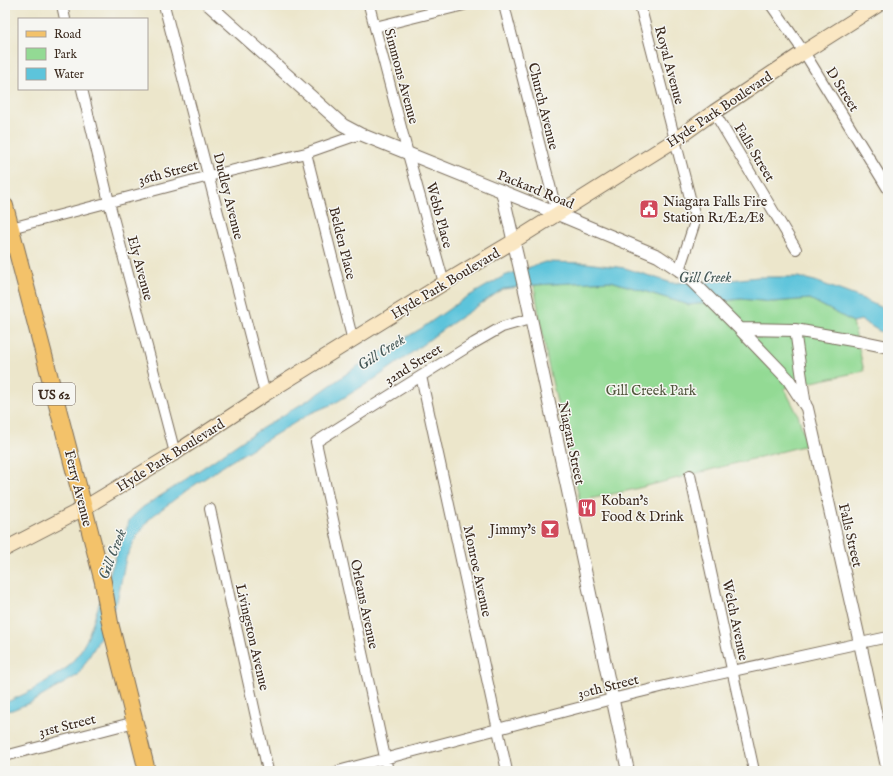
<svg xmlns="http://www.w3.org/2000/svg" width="893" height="776" viewBox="0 0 893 776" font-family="'IM FELL English',serif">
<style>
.green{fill:#93da94;stroke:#678259}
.water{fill:#5dc4db;stroke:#4c777c}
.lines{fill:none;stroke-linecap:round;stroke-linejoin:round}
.minor-casing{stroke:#796c5b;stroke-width:12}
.tertiary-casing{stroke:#796c5b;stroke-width:14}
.secondary-casing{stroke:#796c5b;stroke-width:16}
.primary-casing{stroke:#796c5b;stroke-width:18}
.minor{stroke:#fff;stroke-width:10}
.tertiary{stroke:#fff;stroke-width:12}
.secondary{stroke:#fae7c3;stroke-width:14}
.primary{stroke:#f3c26a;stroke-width:16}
.labels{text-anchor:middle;stroke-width:3;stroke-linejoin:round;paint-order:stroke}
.shield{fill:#f6f6f2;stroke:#73675e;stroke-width:1}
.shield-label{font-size:13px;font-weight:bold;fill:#3b2a1e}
.street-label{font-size:14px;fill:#3b2a1e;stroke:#f6f6f2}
.poi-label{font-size:14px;fill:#3b2a1e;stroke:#f6f6f2;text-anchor:start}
.park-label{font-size:14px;fill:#51563c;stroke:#f6f6f2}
.water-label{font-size:15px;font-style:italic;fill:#455857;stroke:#f6f6f2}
</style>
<rect width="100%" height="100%" fill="#f6f6f2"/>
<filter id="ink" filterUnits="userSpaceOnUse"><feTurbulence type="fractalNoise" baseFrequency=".025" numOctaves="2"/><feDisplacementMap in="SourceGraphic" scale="8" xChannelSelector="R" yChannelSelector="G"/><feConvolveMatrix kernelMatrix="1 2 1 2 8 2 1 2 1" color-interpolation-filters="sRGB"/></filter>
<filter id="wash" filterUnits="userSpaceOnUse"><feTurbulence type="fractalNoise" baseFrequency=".012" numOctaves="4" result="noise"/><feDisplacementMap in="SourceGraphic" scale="16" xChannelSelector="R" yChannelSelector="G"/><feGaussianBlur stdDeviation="0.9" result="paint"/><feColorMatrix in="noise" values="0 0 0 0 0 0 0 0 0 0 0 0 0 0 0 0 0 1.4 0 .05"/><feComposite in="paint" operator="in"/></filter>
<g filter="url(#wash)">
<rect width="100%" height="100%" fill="#ece6cb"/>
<path class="green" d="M611,281l78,24 52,-6 32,3 37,-3 43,23 11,49 -80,17 14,27 9,30 -176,45 -51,11 -32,-137 -14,-79z"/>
<path class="water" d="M545,262l41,1 39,5 47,15 50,-2 36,-4h40l17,4 46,17 27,13v23l-9,-3 -18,-11 -8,2 -43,-23 -37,3 -32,-3 -52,6 -78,-24 -77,4 -31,4 -61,41 -36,27 -33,23 -38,23 -24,10 -83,50 -41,27 -37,28 -15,21 -9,19 -9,43 -21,44 -18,30 -46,27 -20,8 -7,1v-8l26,-12 37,-24 12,-15 7,-13 24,-69 19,-51 13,-12 30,-19 75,-51 73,-45 32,-23 69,-41 40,-28 42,-24z"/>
</g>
<g filter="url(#ink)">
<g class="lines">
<defs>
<path id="minor" d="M62,5l3,14
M164,5l101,389
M369,5l39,149 36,129
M504,5l53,208
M640,5l55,212 -1,8 -15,45
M771,5l33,47 84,137
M375,27l89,-22
M82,89l27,113 66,251
M714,112l82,137
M306,153l47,188
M7,229l202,-53 97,-23 54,-19
M795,330l11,76
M421,376l86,395
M690,475l64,296
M210,509l58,262
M5,756l130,-34
M338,771l274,-72 61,-15 215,-47
M388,771l-72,-329 52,-33 106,-66 28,-16 28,-8"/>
<path id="tertiary" d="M209,5l134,120 17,9 176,71 122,51 21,14 12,10 49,49 48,50 19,29 53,235 28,128
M502,191l24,104 102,476
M740,329l55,1 69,12 24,5"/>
<path id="secondary" d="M5,549l79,-41 91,-55 90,-59 179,-111 70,-42 161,-101 39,-28 90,-60 74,-47"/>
<path id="primary" d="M5,206l79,302 19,74 7,41 37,148"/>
</defs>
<use href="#minor" class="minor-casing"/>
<use href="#tertiary" class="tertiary-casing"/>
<use href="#secondary" class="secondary-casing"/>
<use href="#primary" class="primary-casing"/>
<use href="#minor" class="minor"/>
<use href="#tertiary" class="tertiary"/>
<use href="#secondary" class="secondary"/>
<use href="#primary" class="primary"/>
</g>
</g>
<defs>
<symbol id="civic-square" viewBox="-11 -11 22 22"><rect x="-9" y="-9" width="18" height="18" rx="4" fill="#d1495b" stroke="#f6f6f2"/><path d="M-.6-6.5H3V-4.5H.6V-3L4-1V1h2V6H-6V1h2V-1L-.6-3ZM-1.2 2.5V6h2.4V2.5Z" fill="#fff"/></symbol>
<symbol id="restaurant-square" viewBox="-11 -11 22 22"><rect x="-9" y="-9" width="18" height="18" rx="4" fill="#d1495b" stroke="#f6f6f2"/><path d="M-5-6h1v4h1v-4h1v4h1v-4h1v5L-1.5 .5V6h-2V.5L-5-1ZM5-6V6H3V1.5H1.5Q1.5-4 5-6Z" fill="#fff"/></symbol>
<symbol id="bar-square" viewBox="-11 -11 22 22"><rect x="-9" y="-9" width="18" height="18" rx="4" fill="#d1495b" stroke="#f6f6f2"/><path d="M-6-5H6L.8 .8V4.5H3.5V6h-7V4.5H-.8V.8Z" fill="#fff"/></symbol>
</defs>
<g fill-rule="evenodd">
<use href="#civic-square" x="638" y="198" width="22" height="22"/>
<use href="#restaurant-square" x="576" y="497" width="22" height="22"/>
<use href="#bar-square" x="539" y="518" width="22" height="22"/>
</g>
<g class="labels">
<rect class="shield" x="33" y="383" width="42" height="22" rx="3"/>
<g class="shield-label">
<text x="54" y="399">US 62</text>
</g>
<g class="street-label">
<text transform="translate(670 65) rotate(75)" y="5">Royal Avenue</text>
<text transform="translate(402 76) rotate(75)" y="5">Simmons Avenue</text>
<text transform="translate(843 89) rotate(58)" y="5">D Street</text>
<text transform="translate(544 106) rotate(76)" y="5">Church Avenue</text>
<text transform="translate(719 109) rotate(-34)" y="5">Hyde Park Boulevard</text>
<text transform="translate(755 152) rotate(59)" y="5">Falls Street</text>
<text transform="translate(168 172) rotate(-15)" y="5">36th Street</text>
<text transform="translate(536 189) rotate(22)" y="5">Packard Road</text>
<text transform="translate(229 196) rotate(76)" y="5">Dudley Avenue</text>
<text transform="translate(440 215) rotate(75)" y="5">Webb Place</text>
<text transform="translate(343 243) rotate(76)" y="5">Belden Place</text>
<text transform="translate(141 268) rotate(75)" y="5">Ely Avenue</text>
<text transform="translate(445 283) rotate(-31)" y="5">Hyde Park Boulevard</text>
<text transform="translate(413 364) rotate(-32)" y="5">32nd Street</text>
<text transform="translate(572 443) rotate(78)" y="5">Niagara Street</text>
<text transform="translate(170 455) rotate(-32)" y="5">Hyde Park Boulevard</text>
<text transform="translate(79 488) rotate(76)" y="5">Ferry Avenue</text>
<text transform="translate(851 535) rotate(77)" y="5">Falls Street</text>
<text transform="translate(478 571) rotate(78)" y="5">Monroe Avenue</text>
<text transform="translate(365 604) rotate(78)" y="5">Orleans Avenue</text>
<text transform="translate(736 620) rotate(78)" y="5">Welch Avenue</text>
<text transform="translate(253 637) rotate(77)" y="5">Livingston Avenue</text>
<text transform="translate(608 686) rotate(-14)" y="5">30th Street</text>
<text transform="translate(67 725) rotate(-14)" y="5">31st Street</text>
</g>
<g class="poi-label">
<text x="663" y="206">Niagara Falls Fire<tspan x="663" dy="16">Station R1/E2/E8</tspan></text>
<text x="601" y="505">Koban's<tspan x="601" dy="16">Food &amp; Drink</tspan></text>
<text x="536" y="534" text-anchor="end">Jimmy's</text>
</g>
<g class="park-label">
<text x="651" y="395">Gill Creek Park</text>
</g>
<g class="water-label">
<text transform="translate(705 277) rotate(-1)" y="5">Gill Creek</text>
<text transform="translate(381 352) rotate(-33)" y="5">Gill Creek</text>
<text transform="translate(112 554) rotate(-69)" y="5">Gill Creek</text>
</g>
</g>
<rect width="893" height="776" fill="none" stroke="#f6f6f2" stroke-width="20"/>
<rect x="18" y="18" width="130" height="72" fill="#f6f6f2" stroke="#aba49d"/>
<rect x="26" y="31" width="20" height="6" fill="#f3c26a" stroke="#aba49d"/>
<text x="54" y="38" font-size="12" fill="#3b2a1e">Road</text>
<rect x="26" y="48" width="20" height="12" fill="#93da94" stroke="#aba49d"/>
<text x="54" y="58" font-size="12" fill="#3b2a1e">Park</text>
<rect x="26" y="68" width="20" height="12" fill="#5dc4db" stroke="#aba49d"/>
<text x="54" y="78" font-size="12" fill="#3b2a1e">Water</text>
</svg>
